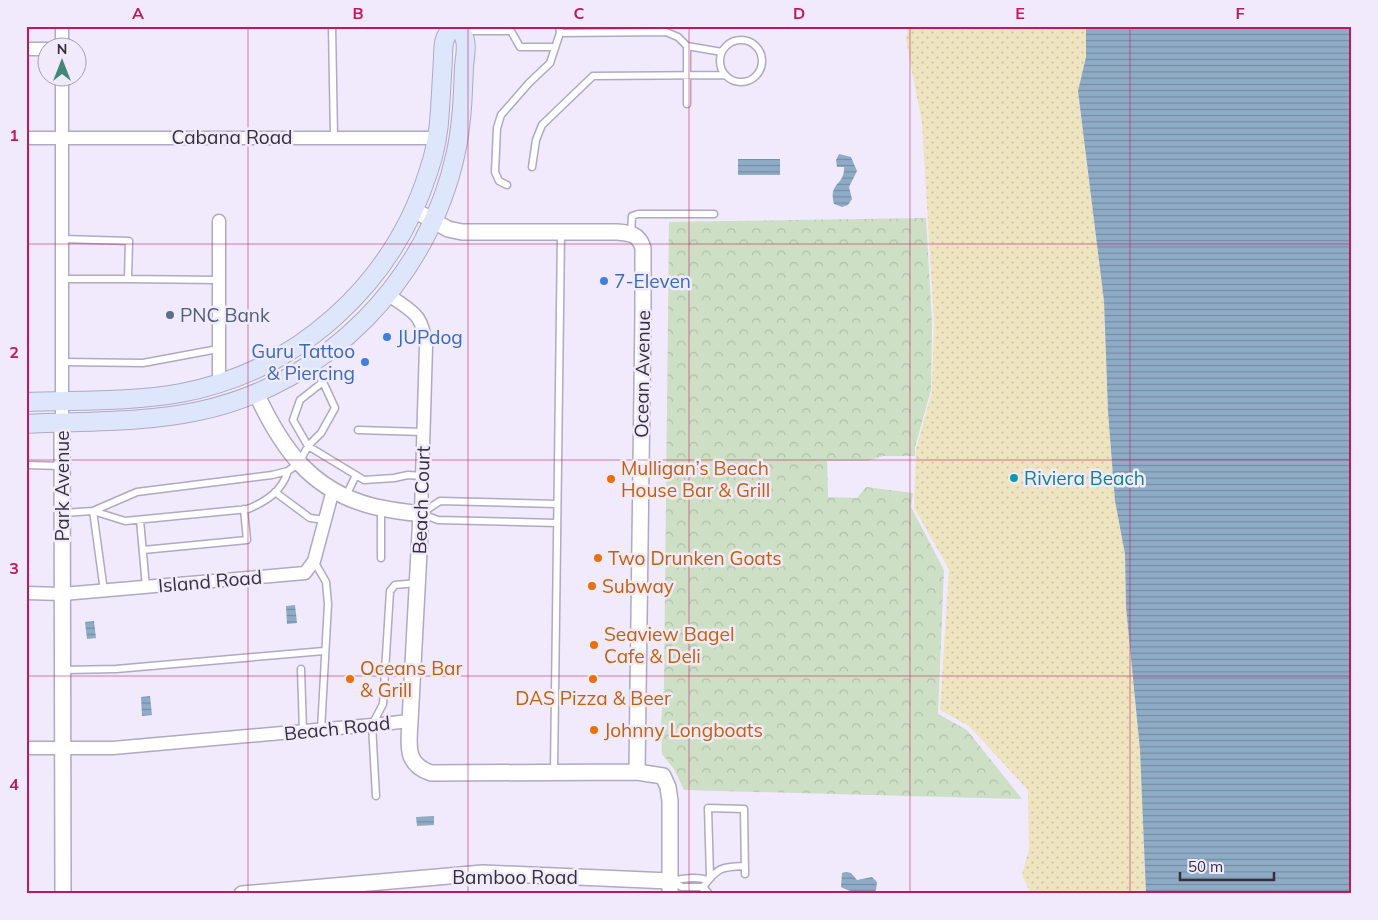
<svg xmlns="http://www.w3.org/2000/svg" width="1378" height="920" viewBox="0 0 1378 920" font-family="Mulish,sans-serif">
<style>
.sand{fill:url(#sand-dots)}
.park{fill:url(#park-crowns)}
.water{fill:url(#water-rules)}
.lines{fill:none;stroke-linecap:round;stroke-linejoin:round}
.service-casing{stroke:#b1a8c3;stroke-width:9}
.minor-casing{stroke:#b1a8c3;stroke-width:15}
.tertiary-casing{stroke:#b1a8c3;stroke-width:18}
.secondary-casing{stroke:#b1a8c3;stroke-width:20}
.service{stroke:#fff;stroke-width:6}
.minor{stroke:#fff;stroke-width:12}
.tertiary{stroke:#fff;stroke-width:15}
.secondary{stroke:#dee6fc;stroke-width:18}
.grid{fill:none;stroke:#c2185b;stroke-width:1;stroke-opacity:0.55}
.shop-dot{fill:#3f7fe0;stroke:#f0eafc;stroke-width:2}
.service-dot{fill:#5c6f8a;stroke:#f0eafc;stroke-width:2}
.culture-dot{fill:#0f9aa8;stroke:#f0eafc;stroke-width:2}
.food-dot{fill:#e8710a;stroke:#f0eafc;stroke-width:2}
.labels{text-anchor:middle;stroke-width:5;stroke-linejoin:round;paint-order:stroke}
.street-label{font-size:19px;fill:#34303b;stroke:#f0eafc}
.shop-label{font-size:19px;fill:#366cbe;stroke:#f0eafc;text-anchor:start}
.service-label{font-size:19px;fill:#4e5e75;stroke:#f0eafc;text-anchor:start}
.food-label{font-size:19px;fill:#c56008;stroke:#f0eafc;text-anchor:start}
.culture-label{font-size:19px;fill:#0d838f;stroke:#f0eafc;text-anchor:start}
.neatline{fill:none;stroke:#c2185b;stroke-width:2}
.grid-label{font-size:16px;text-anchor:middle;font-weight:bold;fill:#c2185b}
</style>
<defs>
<pattern id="sand-dots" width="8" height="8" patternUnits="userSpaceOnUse" patternTransform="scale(1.25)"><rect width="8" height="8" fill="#eee4bf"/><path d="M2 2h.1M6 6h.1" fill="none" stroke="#cdc4a5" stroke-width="1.8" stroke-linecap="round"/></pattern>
<pattern id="park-crowns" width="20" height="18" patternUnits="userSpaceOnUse" patternTransform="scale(1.25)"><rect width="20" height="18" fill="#cddfc5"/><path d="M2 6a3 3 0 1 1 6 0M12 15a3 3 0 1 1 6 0" fill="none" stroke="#b1c0aa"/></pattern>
<pattern id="water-rules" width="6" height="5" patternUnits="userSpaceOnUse" patternTransform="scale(1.25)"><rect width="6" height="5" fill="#8facc7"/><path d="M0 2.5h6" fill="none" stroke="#768ca3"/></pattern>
</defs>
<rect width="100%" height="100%" fill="#f0eafc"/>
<path class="sand" d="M908,26h178v31l-8,34 26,210 4,111 7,89 10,53 1,53 14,143 6,144h-115l-9,-19 7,-26 -1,-59 -59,-64 -29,-16 9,-141 -35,-61 2,-59 16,-57 2,-69 -12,-200 -16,-83z"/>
<path class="park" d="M926,218l6,105 -1,67 -16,57v9h-32l-16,5h-40l1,36 29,1 9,-11 47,6 -2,14 33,63 -6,144 29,16 55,69 -338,-9 -10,-21 -12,-15 -1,-29 3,-40 5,-463z"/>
<path class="water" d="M1086,26h266v868h-206l-6,-144 -14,-143 -1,-53 -10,-53 -7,-89 -4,-111 -26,-210 8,-34z
M839,154l12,3 6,14 -8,16 3,12 -4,6 -6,2 -8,-3c-6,-22 11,-18 10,-37h-7l-1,-7z
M738,159h42v16h-42z
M295,605l2,18 -10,1 -1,-18z
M94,621l2,17 -9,1 -2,-17z
M150,696l2,19 -10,1 -1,-19z
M434,816v9l-17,1 -1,-9z
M846,872l5,1 6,7 15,-3 5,5 -1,8 -4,4h-17c-4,-4 -9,-4 -14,-7l1,-14z"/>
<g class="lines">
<defs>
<path id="service" d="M332,26l2,111
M463,31h48l9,16h35
M560,33l106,-1 12,5 9,9 35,6
M720 61a21 21 0 1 1 42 0a21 21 0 1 1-42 0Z
M687,104v-58
M532,167l4,-27 6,-15 51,-49 132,-1
M507,185l-8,-4 -4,-9 2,-44 4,-13 28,-32 21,-20 10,-30 -1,-7
M631,233l1,-17 6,-2h76
M62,239l67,2 -1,38h-66
M128,279l91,1
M62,362l81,1 75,-14
M323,382l-23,18 -7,20 15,26 56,34 30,-2 14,-3 14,1
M358,430l65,2
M26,465l36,1
M275,492l35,26 15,2
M346,496l10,-21
M93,511l32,10 123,-12c19,-8 34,-18 40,-38
M93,511l11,80
M63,513l30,-2 44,-19 135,-17 16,-4 11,-8 9,-17 13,-13 14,-25 -12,-26 -12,-17
M422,513l18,-12 117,3
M422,514l16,6 119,3
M140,520l6,67
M143,550l104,-10 -3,-31
M381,558v-49
M314,561l12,21 2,22 -7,126
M301,669l2,62
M64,670l52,-1 208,-18
M554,772l7,-539
M376,796l-4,-71 11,-21 7,-113 5,-6 22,-2
M710,877l-2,-69 36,1 1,65
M670,881c14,-2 24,-5 38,-1
M671,881l11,6h21l6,7
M704,894l-1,-7c15,-20 18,-20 42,-21"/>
<path id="minor" d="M62,26v22
M26,49h22
M26,138h411
M389,295c24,18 33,17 37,51l-5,168
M219,383v-162
M62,422v-344
M26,593l37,1 242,-21 9,-12 19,-71
M26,748h87l259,-23 38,-4"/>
<path id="tertiary" d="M414,210l34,19 14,3h155c13,1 22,2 26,16v66l-6,458
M256,393c25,54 54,97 116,113 16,4 33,6 49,8l-11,207c-1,23 -6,43 21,52l206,-1 26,4 5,11 2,14v93
M62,422l1,472
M242,894l241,-21 187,8"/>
<path id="secondary" d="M26,402c51,-2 105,0 155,-9 117,-22 211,-108 247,-220 7,-20 11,-41 12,-63 1,-17 2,-35 3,-52 0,-6 0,-14 2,-19 1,-4 5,-9 8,-13
M26,424c57,-3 117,-1 173,-13 128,-27 230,-132 257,-259 6,-28 7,-57 8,-86 1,-8 3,-19 1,-26 -1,-5 -5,-10 -7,-14"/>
</defs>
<use href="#service" class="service-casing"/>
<use href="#minor" class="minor-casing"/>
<use href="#tertiary" class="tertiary-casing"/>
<use href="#secondary" class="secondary-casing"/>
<use href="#service" class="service"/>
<use href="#minor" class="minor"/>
<use href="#tertiary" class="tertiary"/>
<use href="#secondary" class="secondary"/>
</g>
<path class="grid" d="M248,26v868M468,26v868M689,26v868M910,26v868M1130,26v868M26,244h1326M26,460h1326M26,676h1326"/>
<g class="shop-dot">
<circle cx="604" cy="281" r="5"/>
<circle cx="387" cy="337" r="5"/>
<circle cx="365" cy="362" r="5"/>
</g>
<circle class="service-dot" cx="170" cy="315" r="5"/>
<circle class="culture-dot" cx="1014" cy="478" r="5"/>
<g class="food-dot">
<circle cx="611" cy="479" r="5"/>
<circle cx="598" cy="558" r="5"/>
<circle cx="592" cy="586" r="5"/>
<circle cx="594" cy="645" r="5"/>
<circle cx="350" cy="679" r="5"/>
<circle cx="593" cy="679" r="5"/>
<circle cx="594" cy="730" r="5"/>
</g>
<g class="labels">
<g class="street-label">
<text x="232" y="144">Cabana Road</text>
<text transform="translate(642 374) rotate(-89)" y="7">Ocean Avenue</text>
<text transform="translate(62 486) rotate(-90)" y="7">Park Avenue</text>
<text transform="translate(421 500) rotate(-88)" y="7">Beach Court</text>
<text transform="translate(210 581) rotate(-5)" y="7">Island Road</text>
<text transform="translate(337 728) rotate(-6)" y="7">Beach Road</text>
<text x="515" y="884">Bamboo Road</text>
</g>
<g class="shop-label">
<text x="614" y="288">7-Eleven</text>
<text x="397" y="344">JUPdog</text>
<text x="355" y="358" text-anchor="end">Guru Tattoo<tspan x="355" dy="22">&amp; Piercing</tspan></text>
</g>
<g class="service-label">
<text x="180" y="322">PNC Bank</text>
</g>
<g class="food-label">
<text x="621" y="475">Mulligan’s Beach<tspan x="621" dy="22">House Bar &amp; Grill</tspan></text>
<text x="608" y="565">Two Drunken Goats</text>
<text x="602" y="593">Subway</text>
<text x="604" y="641">Seaview Bagel<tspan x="604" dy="22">Cafe &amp; Deli</tspan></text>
<text x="360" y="675">Oceans Bar<tspan x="360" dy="22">&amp; Grill</tspan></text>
<text x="593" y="705" text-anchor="middle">DAS Pizza &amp; Beer</text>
<text x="604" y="737">Johnny Longboats</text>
</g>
<g class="culture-label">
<text x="1024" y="485">Riviera Beach</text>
</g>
</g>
<rect width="1378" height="920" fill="none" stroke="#f0eafc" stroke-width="55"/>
<g transform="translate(62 62)"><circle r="24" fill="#f0eafc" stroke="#a5a0af"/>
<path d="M0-4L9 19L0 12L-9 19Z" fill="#458777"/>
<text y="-8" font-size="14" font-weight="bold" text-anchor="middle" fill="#34303b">N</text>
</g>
<path d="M1180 872v8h94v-8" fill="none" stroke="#34303b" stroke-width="2.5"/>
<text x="1188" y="872" font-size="15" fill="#34303b" stroke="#f0eafc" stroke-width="4" paint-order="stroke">50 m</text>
<rect x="28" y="28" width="1322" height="864" class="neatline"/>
<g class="grid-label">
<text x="138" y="19">A</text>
<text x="358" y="19">B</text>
<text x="579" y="19">C</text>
<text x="799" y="19">D</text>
<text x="1020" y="19">E</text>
<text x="1240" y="19">F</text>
<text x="14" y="141">1</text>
<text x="14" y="358">2</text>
<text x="14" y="574">3</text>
<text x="14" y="790">4</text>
</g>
</svg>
